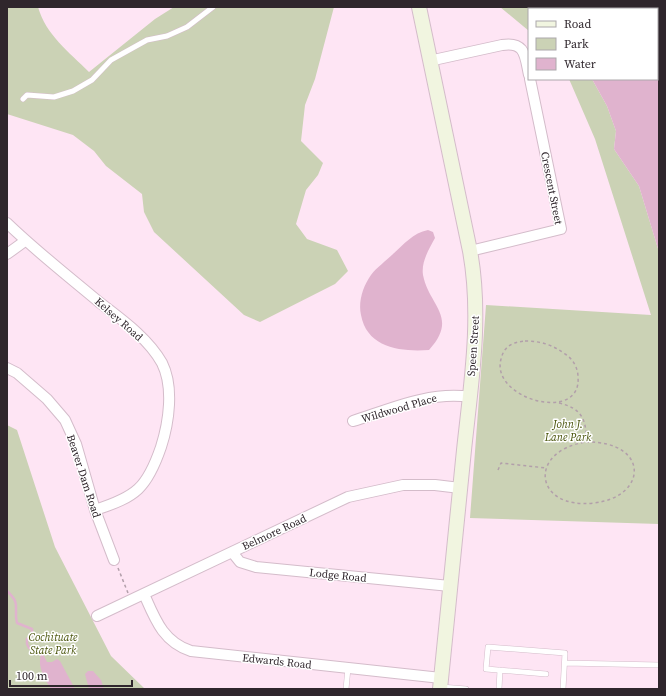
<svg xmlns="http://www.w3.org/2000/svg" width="666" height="696" viewBox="0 0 666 696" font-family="'Source Serif 4',serif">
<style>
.green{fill:#cbd2b5}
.water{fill:#e0b3ce}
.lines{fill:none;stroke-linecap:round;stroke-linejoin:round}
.stream{stroke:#e0b3ce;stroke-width:2.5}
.lane-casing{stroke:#d4bcca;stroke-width:6}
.street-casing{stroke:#d4bcca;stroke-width:12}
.secondary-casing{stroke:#d4bcca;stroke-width:16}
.path{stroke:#b29faa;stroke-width:1.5;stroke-dasharray:3 3;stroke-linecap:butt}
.lane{stroke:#fff;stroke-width:5}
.street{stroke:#fff;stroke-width:10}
.secondary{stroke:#f1f5e0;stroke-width:14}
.labels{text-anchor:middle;stroke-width:3;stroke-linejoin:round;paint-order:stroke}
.street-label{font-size:11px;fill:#2f262c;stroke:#fff}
.park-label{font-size:11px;font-style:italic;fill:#485309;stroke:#fff}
</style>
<rect width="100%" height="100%" fill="#fee5f4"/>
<path class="green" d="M7,7h31c8,28 31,45 51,65l66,-53 19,-12h160l-19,72 -10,26 -4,36 22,22 -5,12 -12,15 -10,34 11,15 30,11 11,21 -13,13 -75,38 -16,-7 -90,-83 -10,-20 -2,-18 -36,-28 -12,-15 -21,-16 -66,-21z
M500,7h49l2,2h-22v22z
M569,79h23l15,27 9,25 -2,18 25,37 20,66v272l-189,-6 16,-213 165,10 -56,-176z
M7,425l10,5 38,117 56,109 34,33h-138z"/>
<path class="water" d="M549,7h110v245l-20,-66 -25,-37 2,-18 -9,-25 -15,-27h65v-70h-106z
M428,230l5,2 2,6c-6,11 -14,24 -12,37 6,31 36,42 6,75 -28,2 -62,-2 -68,-35 -3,-13 2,-29 10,-40 6,-8 15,-14 22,-21 11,-10 20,-21 35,-24z
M41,655l3,1 3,6h5l5,-3 3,2 15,28h-24c-6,-10 -14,-22 -10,-34z
M88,671h5l8,9 3,9h-15l-4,-15z"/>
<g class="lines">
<path class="stream" d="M7,591c15,14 6,16 10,32l15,6v6l-5,4v5l2,4 8,2 6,7"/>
<defs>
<path id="lane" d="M23,99l4,-4 27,2 19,-6 19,-11 19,-20 36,-20 20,-4 20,-9 26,-20
M565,663l94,2
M546,674l-60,-5 2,-22 77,6 -2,36
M441,687l25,2
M346,689l2,-21
M499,689l1,-19"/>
<path id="street" d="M429,61l73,-16c24,-4 23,12 27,30
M7,223c29,28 61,53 92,79 22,17 49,36 63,61 12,24 7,59 -1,84 -14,41 -25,50 -66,63
M470,251l91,-22 -31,-150
M7,254l18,-13
M7,368l10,5 30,26 18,21 11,24 19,66 19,50
M353,421c37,-12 77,-30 117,-24
M232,552l8,10 16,5 194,19
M144,594c11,25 19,48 47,57l250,27
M97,616l251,-119 55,-12h32l25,3"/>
<path id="secondary" d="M419,7l51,244c12,66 1,133 -6,199 -8,80 -16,159 -24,239"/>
</defs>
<use href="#lane" class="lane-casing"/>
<use href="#street" class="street-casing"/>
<use href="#secondary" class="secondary-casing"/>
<path class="path" d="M525,341c16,0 28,4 40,13 8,5 13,14 13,23 4,47 -88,22 -77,-18 3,-13 12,-17 24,-18z
M559,403c22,5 28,16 27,39
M586,442c64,-1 62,55 8,61 -60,7 -67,-52 -8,-61z
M498,470l3,-7 45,5
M118,568l10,25"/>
<use href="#lane" class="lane"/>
<use href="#street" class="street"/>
<use href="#secondary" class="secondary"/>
</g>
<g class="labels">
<g class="street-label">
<text transform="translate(552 188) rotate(79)" y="4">Crescent Street</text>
<text transform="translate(119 319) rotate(41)" y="4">Kelsey Road</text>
<text transform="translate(473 346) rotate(-86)" y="4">Speen Street</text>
<text transform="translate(399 408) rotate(-16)" y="4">Wildwood Place</text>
<text transform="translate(84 476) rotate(72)" y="4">Beaver Dam Road</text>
<text transform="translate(274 532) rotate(-25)" y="4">Belmore Road</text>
<text transform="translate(338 575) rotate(6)" y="4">Lodge Road</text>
<text transform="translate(277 661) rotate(6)" y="4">Edwards Road</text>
</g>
<g class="park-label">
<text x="568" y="428">John J.<tspan x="568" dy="13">Lane Park</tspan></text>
<text x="53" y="641">Cochituate<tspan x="53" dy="13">State Park</tspan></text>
</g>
</g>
<rect width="666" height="696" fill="none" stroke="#2f262c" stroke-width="16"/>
<rect x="528" y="8" width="130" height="72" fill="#ffffff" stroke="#aca8ab"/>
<rect x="536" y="21" width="20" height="6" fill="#f1f5e0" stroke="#aca8ab"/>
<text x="564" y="28" font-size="12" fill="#2f262c">Road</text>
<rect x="536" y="38" width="20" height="12" fill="#cbd2b5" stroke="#aca8ab"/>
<text x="564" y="48" font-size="12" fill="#2f262c">Park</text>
<rect x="536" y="58" width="20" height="12" fill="#e0b3ce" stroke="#aca8ab"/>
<text x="564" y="68" font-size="12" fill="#2f262c">Water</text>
<path d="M10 680v6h122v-6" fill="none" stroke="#2f262c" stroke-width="2"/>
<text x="16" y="680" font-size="12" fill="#2f262c" stroke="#ffffff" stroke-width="3" paint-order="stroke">100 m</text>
</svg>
